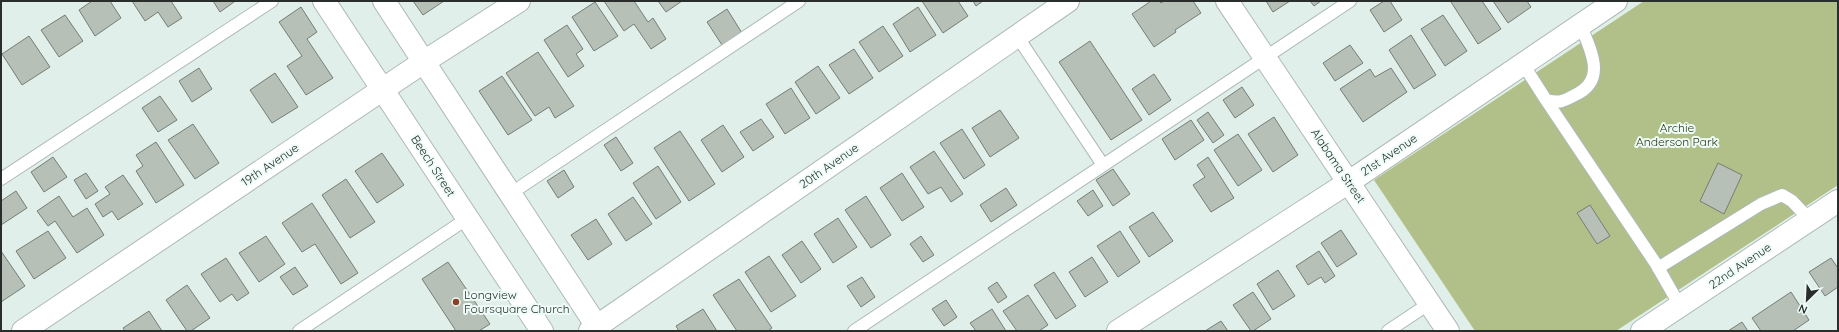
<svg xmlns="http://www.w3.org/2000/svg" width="1839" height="332" viewBox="0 0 1839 332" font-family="Quicksand,sans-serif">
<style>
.green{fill:#b0c088}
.building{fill:#b6c0b7;stroke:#757d76}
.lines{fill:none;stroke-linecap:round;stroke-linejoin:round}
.service-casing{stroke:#adbab6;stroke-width:14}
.minor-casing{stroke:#adbab6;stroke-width:24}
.tertiary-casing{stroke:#adbab6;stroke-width:24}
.service{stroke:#fff;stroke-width:12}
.minor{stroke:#fff;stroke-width:22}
.tertiary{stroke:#fff;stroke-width:22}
.poi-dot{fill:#8a4124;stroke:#eefcf8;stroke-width:1.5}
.labels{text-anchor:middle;stroke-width:4;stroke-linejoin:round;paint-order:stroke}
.park-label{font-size:12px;fill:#2c3611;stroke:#eefcf8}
.street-label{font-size:12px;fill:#292e2d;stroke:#eefcf8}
.poi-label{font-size:12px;fill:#292e2d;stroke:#eefcf8;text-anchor:start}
</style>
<rect width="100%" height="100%" fill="#e1efea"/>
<path class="green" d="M1644,1h194v184l-222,146h-141l-101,-151z"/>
<path class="building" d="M92,1h18l11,17 -26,18 -16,-26z
M132,1h39l11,17 -14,9 -10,-15 -13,9z
M213,1h21v1l-14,10z
M413,1h31l-21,14z
M604,1h30l14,21 5,-4 13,21 -15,10 -17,-25 -10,7z
M658,1h24l-16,11z
M922,1h36l10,15 -25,17z
M973,1h10l-7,5z
M1151,1h8l2,2 3,-2h29l8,12 -26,17 1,2 -22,15 -22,-33z
M1266,1h24l-17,11z
M1310,1h11l-7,5z
M1384,1h6l12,19 -18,12 -14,-22z
M1452,1h30l19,28 -23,15 -27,-42z
M1493,1h34l4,6 -23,16z
M595,2l23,34 -24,15 -22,-34z
M301,7l16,25 -10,7 26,39 -27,17 -19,-29 15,-10 -23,-34z
M918,7l18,28 -26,17 -17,-28z
M727,9l15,24 -20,12 -15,-23z
M65,15l18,26 -24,16 -18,-27z
M1443,15l24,36 -22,15 -24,-37z
M567,25l16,24 -7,5 8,12 -16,11 -24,-37z
M883,26l20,30 -24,16 -20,-30z
M1411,35l25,40 -22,14 -25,-39z
M29,36l21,31 -28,18 -20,-31z
M1090,41l52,79 -31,20 -52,-78z
M1350,45l13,18 -28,18 -12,-18z
M854,49l19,29 -24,16 -20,-29z
M538,52l36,54 -19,12 -6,-11 -14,9 -29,-43z
M818,66l22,32 -24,16 -21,-32z
M199,68l13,21 -20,13 -13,-21z
M1391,68l16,24 -44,30 -23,-33 30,-20 5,8z
M275,73l23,34 -26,16 -22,-33z
M1154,74l17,26 -22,15 -17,-26z
M502,76l30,44 -24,15 -29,-44z
M1242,87l12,18 -19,13 -12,-18z
M791,88l19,30 -25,16 -19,-30z
M160,96l17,24 -19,12 -16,-24z
M1000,110l19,28 -29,19 -18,-29z
M1208,112l16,23 -11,8 -16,-23z
M1274,117l24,38 -25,17 -25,-38z
M761,119l13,18 -21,14 -13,-19z
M1191,120l13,20 -29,20 -13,-21z
M193,124l26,39 -24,16 -27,-39z
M723,125l21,32 -22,15 -21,-32z
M962,129l23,36 -21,14 -24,-36z
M680,131l35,53 -26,17 -35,-53z
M1238,134l24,36 -24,16 -24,-36z
M616,137l17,26 -12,8 -17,-26z
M156,142l28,43 -28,18 -20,-32 7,-5 -7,-11z
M934,151l29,43 -12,8 -10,-15 -13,7 -18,-27z
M382,153l22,32 -27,18 -22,-32z
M53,157l14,20 -23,15 -13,-20z
M1208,157l26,41 -23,14 -18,-27 12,-8 -8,-12z
M1718,163l24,12 -18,39 -24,-13z
M658,166l23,36 -25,17 -23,-36z
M1113,169l17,25 -17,12 -17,-26z
M564,170l10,17 -16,11 -11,-17z
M86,173l12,18 -12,8 -12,-19z
M902,173l22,34 -22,14 -22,-33z
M123,175l20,29 -25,16 -6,-9 -9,6 -8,-13 15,-10 -5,-7z
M346,179l29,43 -25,16 -28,-43z
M1006,188l11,17 -26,17 -11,-17z
M1093,190l10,16 -15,10 -11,-15z
M16,191l11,17 -26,17v-24z
M59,196l14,21 14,-9 17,27 -27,18 -22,-32 -7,5 -11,-15z
M866,196l25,39 -20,13 -26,-38z
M633,197l19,27 -26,17 -18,-27z
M312,203l46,70 -17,11 -26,-40 -13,8 -20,-29z
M1590,205l20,31 -13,8 -20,-31z
M1153,212l20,29 -24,16 -20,-30z
M838,218l19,29 -24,16 -19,-29z
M596,219l16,25 -24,16 -17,-25z
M1341,230l16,24 -20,13 -16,-24z
M48,231l18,27 -32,21 -18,-28z
M1120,231l20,31 -22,15 -21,-31z
M266,236l19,28 -26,18 -20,-29z
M921,236l13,19 -11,7 -13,-18z
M802,241l19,28 -20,14 -19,-28z
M1,251l24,35 -24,16z
M1319,251l16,25 -10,7 -4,-6 -13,8 -12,-19z
M769,256l27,40 -25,16 -26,-40z
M1092,257l16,25 -23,15 -16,-25z
M226,258l23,35 -12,8 -5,-7 -12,8 -19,-28z
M1831,258l7,10v19l-13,9 -16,-24z
M448,262l42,62 -11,7h-23l-34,-52z
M295,267l13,19 -15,9 -13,-18z
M1278,270l17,26 -22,14 -16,-26z
M1054,272l22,34 -20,13 -22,-34z
M862,277l13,20 -14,10 -14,-21z
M739,279l33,49 -4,3h-31l-24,-36z
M997,282l10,15 -9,6 -10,-15z
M187,285l23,33 -19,13h-4l-21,-31z
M1253,292l18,27 -18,12h-2l-18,-26z
M1791,292l18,28 -16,11h-32l-9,-13z
M1028,295l20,30 -9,6h-22l-14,-20z
M946,300l11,17 -13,9 -12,-17z
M703,309l14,22h-38l-3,-5z
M992,309l14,22h-30l-6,-8z
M149,311l13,20h-37l-2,-3z
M1221,321l7,10h-23z
M1742,322l6,9h-20z"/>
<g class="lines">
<defs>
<path id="service" d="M1017,36l86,129
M1523,64l23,36c14,3 16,2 29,-5 33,-15 15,-46 5,-71
M1546,100l110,164 24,42
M1,179l271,-178
M510,194l289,-193
M1658,268l103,-64 21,-9 10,6 18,19
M299,331l169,-113
M854,331l496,-330
M1388,331l42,-28"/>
<path id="minor" d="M23,331l402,-270 94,-60
M590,331l478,-330
M1118,331l231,-149 267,-181
M1642,331l196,-130"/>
<path id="tertiary" d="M324,1l218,330
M384,1l216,330
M1227,1l221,330"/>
</defs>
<use href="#service" class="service-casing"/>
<use href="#minor" class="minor-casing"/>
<use href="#tertiary" class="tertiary-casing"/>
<use href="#service" class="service"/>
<use href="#minor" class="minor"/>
<use href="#tertiary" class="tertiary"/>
</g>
<circle class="poi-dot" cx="456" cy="302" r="4"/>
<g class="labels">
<g class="park-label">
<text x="1677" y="132">Archie<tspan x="1677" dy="14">Anderson Park</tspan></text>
</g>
<g class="street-label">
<text transform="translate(1389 155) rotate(-34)" y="4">21st Avenue</text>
<text transform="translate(270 165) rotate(-34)" y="4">19th Avenue</text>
<text transform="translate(433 166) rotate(57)" y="4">Beech Street</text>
<text transform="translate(829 166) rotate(-35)" y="4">20th Avenue</text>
<text transform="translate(1338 166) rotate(56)" y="4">Alabama Street</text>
<text transform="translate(1740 266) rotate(-34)" y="4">22nd Avenue</text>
</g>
<g class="poi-label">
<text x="464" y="299">Longview<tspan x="464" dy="14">Foursquare Church</tspan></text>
</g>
</g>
<rect width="1839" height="332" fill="none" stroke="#292e2d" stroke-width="4"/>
<g transform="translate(1807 300) rotate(204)" stroke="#eefcf8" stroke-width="3" paint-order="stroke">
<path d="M0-3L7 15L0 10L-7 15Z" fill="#292e2d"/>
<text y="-6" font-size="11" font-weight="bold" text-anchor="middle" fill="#292e2d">N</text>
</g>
</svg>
